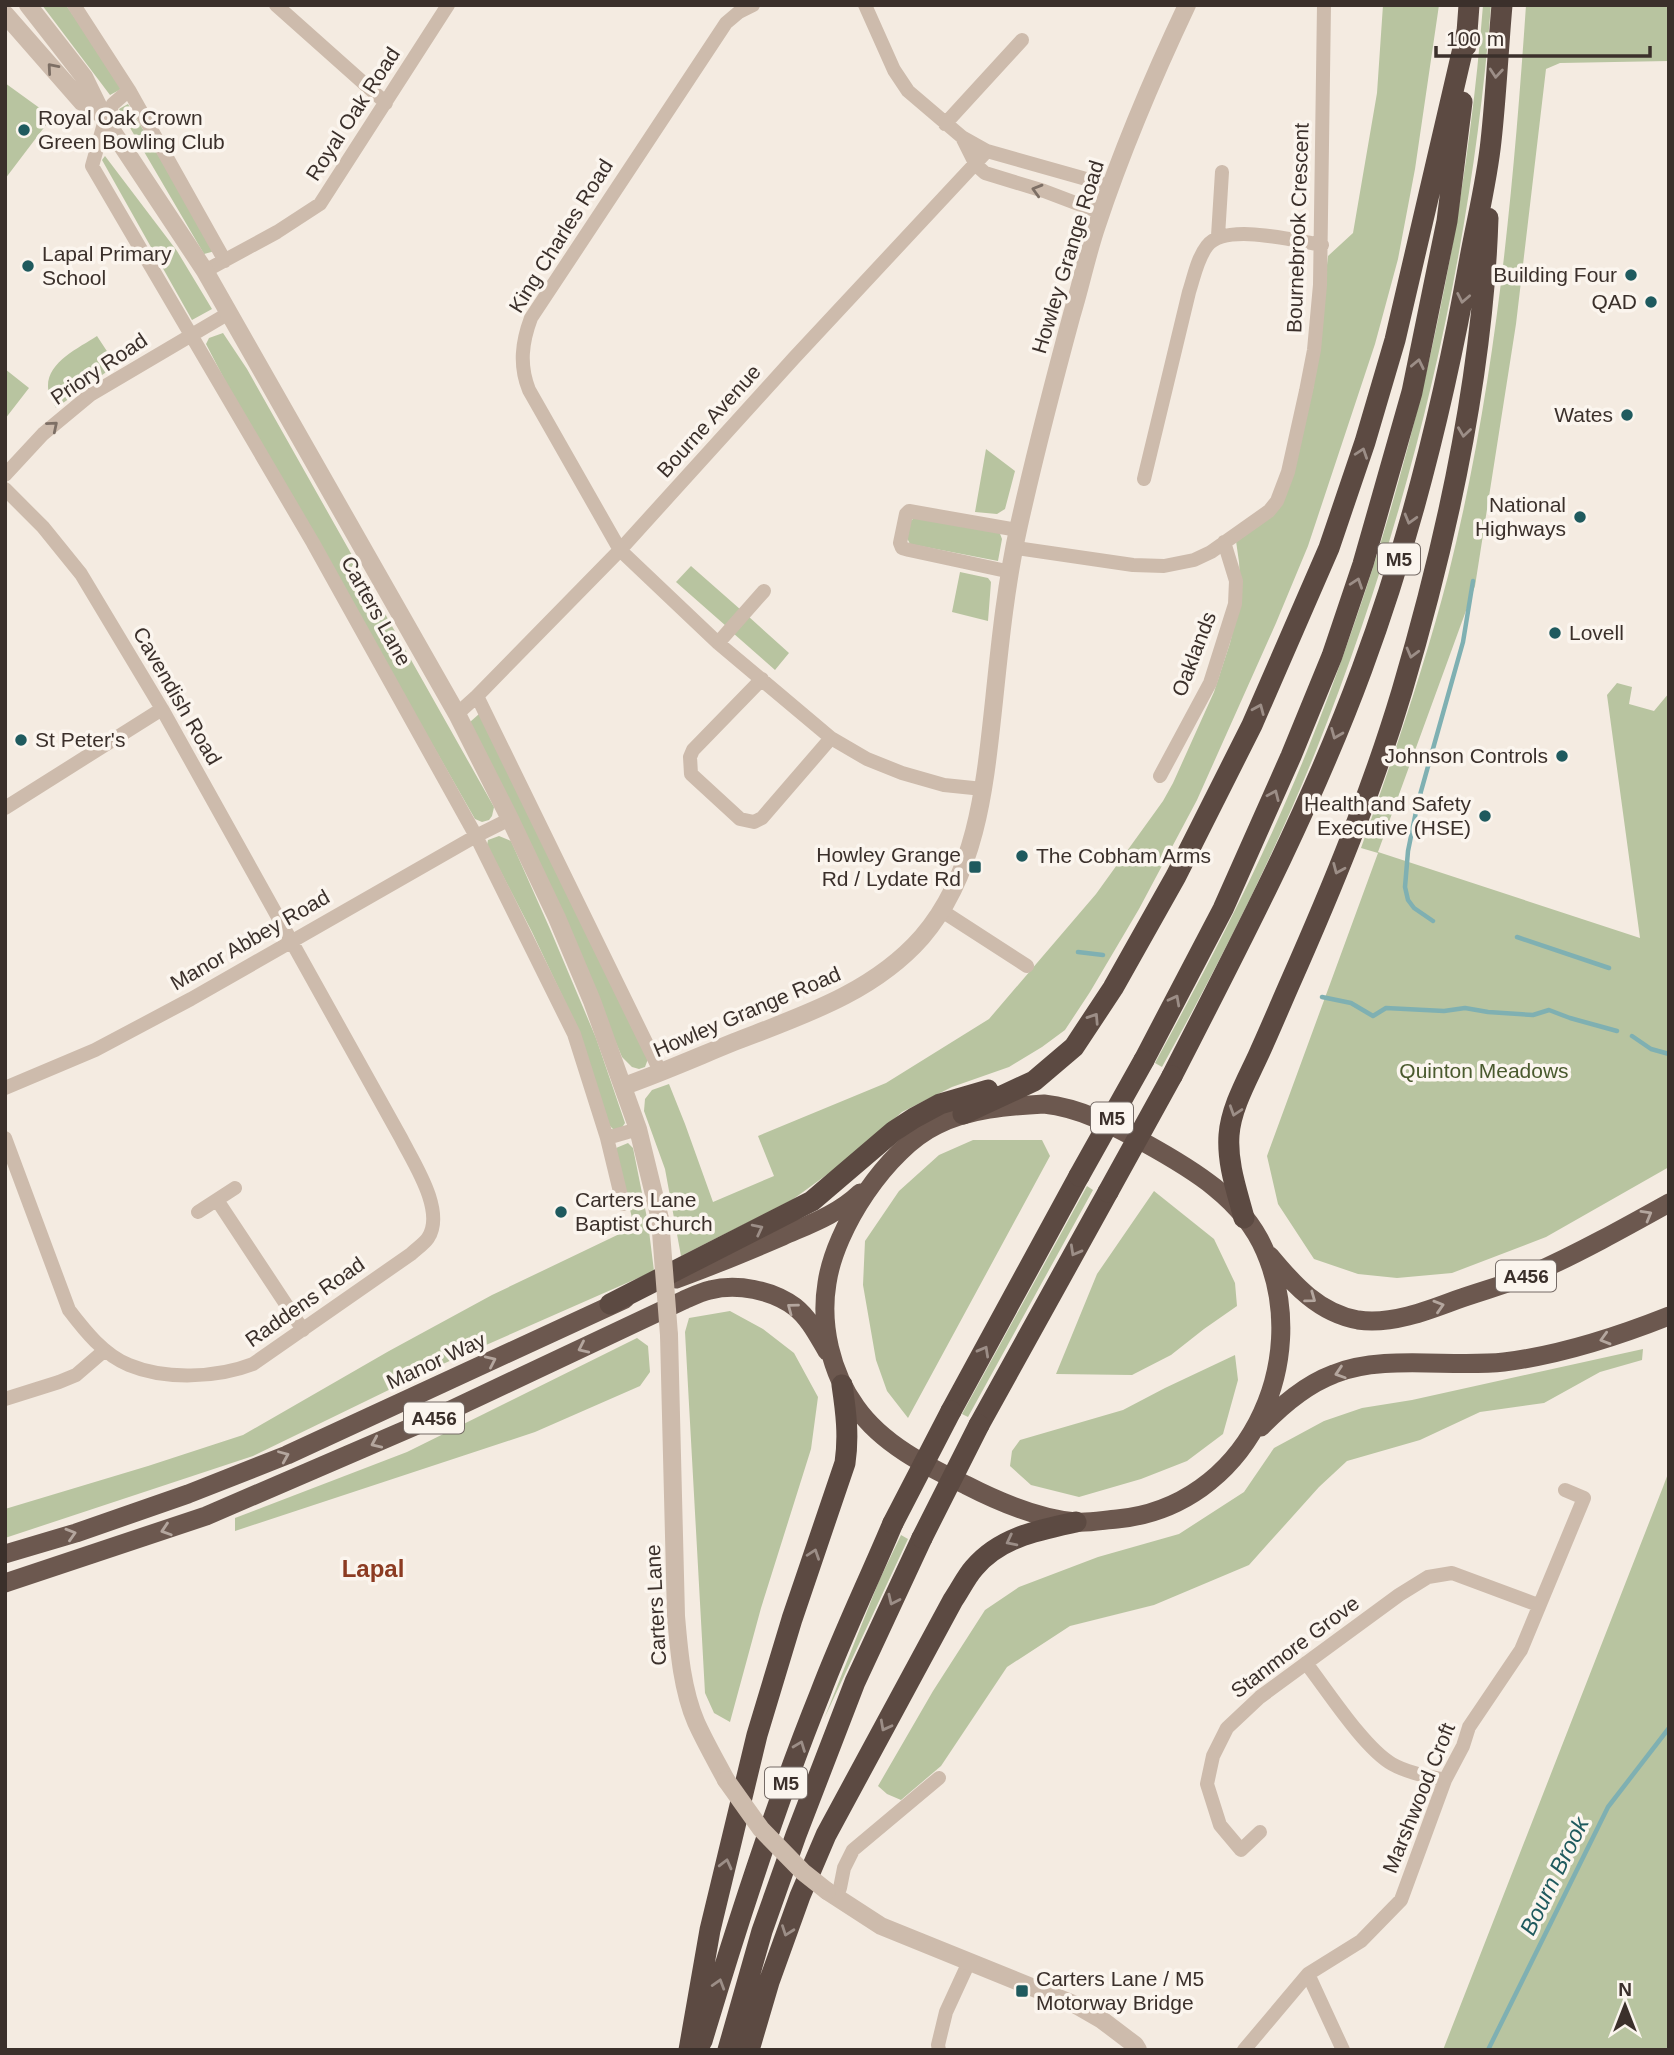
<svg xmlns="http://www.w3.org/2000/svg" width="1674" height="2055" viewBox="0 0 1674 2055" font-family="Helvetica,sans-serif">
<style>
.green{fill:#b8c4a0}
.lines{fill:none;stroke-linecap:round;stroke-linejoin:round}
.stream{stroke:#7fb0b2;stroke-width:4.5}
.minor{stroke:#cdbbac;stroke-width:14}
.tertiary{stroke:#cdbbac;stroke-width:18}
.trunk{stroke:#6c584f;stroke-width:19}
.motorway{stroke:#5c4a42;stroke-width:21}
.tertiary-bridge{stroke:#cdbbac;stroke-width:18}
.motorway-bridge{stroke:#5c4a42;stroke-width:21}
.oneway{stroke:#7d6f65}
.oneway2{stroke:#9c8e87}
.oneway3{stroke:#b4a69e}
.poi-dot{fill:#1f5a5e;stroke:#fbf5ee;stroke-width:2.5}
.labels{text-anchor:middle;stroke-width:7;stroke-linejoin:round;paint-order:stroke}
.shield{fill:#fbf5ee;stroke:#756b66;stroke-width:2}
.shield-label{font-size:19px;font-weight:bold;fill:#3b302b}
.street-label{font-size:21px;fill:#3b302b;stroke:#fbf5ee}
.poi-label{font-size:21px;fill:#3b302b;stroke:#fbf5ee;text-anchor:start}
.park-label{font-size:21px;fill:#4a5a2e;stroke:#fbf5ee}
.water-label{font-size:23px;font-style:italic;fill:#1f5a5e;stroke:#fbf5ee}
.quarter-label{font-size:24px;font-weight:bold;fill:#8c3b22;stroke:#fbf5ee}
</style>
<rect width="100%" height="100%" fill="#f4ebe1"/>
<path class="green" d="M42,5h24l57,83 -13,7z
M1383,5h56l-24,164 -17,90 -23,85 -67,202 -32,77 -79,177 -58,109 -49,83 -25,38 -23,17 -33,20 -57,20 -50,25 -55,48 -55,40 -111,56 -16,-87 -21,-58 1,-12 7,-9 17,-6 16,40 28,78 61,-26 -16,-40 128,-53 103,-64 107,-125 67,-93 10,-18 41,-91 16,-49 11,-46 -2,-35 -3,-21 44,-36 33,-116 15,-133 25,-23 24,-140z
M1483,5h8c-20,255 -80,506 -174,743 -44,110 -98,216 -155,319l-7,-4c55,-101 109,-205 152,-312 96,-239 156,-489 176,-746z
M1526,5h143v56l-109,2 -14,6 -30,255 -41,262 -97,266 262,86 -33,-243 10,-12 15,4 -3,17 25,7 15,-18v474l-123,70 -94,36 -55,5 -39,-4 -44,-15 -36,-55 -11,-48 111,-303 -17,-5c32,-90 63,-180 87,-272 47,-187 65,-379 78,-571z
M5,83l47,34 -47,62z
M128,104l87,147 -11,3 -85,-145z
M105,156l72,95 35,58 -20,11 -90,-160z
M223,333l24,36 247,438 -2,9 -3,4 -7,2 -7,-3 -243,-425 -26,-50 3,-6z
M97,336l19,29 -60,43c-3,-6 -8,-14 -8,-21 -1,-25 31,-39 49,-51z
M5,369l24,19 -24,31z
M986,449l29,22 -10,38 -8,5 -22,-2z
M916,517l83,14 3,8 -4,22 -88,-17 -3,-6 3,-17z
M691,566l50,44 -15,16 -50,-44z
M960,572l28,6 3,4 -3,39 -36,-9z
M748,616l41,37 -14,17 -42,-37z
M479,714l169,345 -3,8 -6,2 -7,-2 -10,-10 -25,-59 -127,-276z
M499,836l12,5 39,88 46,109 29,85 -4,6h-8l-5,-5 -32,-99 -44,-93 -45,-87 1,-5z
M973,1140h69l8,16 -142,262 -21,-27 -11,-31 -13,-75 2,-44 34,-50 40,-36z
M628,1143l5,5 15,75 6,48 -218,96 -183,89 -248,82v-29l143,-43 95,-31 146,-84 103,-56 142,-68 -18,-79z
M1087,1186l6,4 -125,227 -6,-3z
M1154,1191l60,48 21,44 2,23 -33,23 -33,26 -39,20 -76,-1 41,-100z
M730,1311l33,18 31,24 24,44 -7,52 -50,159 -31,114 -16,-9 -9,-20 -20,-361 4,-14z
M637,1338l11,8 2,26 -10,14 -105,46 -300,99v-13l172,-66z
M1643,1349l-1,11 -42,12 -56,31 -64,9 -60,28 -73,21 -28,26 -70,78 -95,40 -84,21 -63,41 -66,99 -40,34 -14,-6 -9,-8 55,-95 52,-81 34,-23 79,-30 81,-23 65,-42 30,-44 50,-27 38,-13 50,-8z
M1235,1355l3,25 -15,54 -36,27 -46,18 -62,18 -48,-12 -21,-19 2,-15 8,-11 103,-30 42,-22z
M1669,1471v579h-226l220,-563z
M901,1535l7,4 -84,180 55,-138z"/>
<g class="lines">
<path class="stream" d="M1433,921l-19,-13 -6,-8 -3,-13 3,-36 10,-49 45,-160 10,-61
M1517,937l92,31
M1078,952l25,3
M1322,997l29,6 22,13 13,-8 58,3 21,-3 23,4 45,3 16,-5 21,8 47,13
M1632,1036l19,13 18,5
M1488,2050l120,-243 61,-79"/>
<path class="minor" d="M74,5l55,85 96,171
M276,5l110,98
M753,5l-14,7 -13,11 -195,295c-9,24 -12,47 -2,72l91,160 98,93 113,95 36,21 35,14 42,12 39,4
M865,5l29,65 14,21 54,46 25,14 124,35
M129,90l-16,14 -8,16 -13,46 221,377 163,293 98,198 33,104
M945,124l77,-84
M962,137l14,28 9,8 59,18 58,22
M1218,236l4,-64
M205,271l72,-39 43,-28 128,-199
M5,475l38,-41 47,-39 139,-82
M1144,479l45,-187c5,-15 8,-33 18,-46 18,-24 88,-5 115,-1
M5,489l38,38 38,47 81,135 239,429c12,24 45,73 27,100 -4,6 -12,11 -17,16l-158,110c-36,14 -88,16 -124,1 -25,-10 -44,-34 -60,-55l-64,-172
M1016,548l117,17 31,1 30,-6 17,-8 58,-41 8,-10 11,-29 18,-81 8,-41 6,-65 4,-280
M1011,572l-102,-22 -7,-2 -2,-5 6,-29 3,-3 109,19
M718,643l46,-52
M762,679l-69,71 -3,7 1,17 49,45 14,3 8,-4 69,-80
M477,696l184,377
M457,714l20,-18 143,-146 174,-192 193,-207
M1160,776l50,-93 25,-79 1,-23 -12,-39
M5,808l157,-99
M942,911l85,55
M5,1088l90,-38 96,-51 285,-163 34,-17
M217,1200l86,130
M623,1204l-16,-66 31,-9
M198,1212l37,-24
M5,1399l54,-17 17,-7 29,-25
M1306,1663c21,27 58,85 86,101 16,9 35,12 53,16
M1260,1832l-19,18 -21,-25 -13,-41 6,-28 14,-28 33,-31 139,-102 29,-18 24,-4 86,32
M835,1897l5,-9 4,-20 9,-18 86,-72
M1308,1974l35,76
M939,2050l-1,-5 8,-33 23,-50
M1244,2050l64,-76 53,-33 40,-41 44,-120 18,-34 6,-19 52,-77 63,-152 -19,-8"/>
<path class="tertiary" d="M28,5l56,72 21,43 100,151 252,443 53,105 47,99 35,83 46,128 22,90
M5,14l77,88 19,12
M624,1086c37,-13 73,-29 110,-44 67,-26 139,-49 188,-105 56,-65 63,-154 72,-236 6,-58 12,-118 25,-176 16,-71 34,-141 53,-211 9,-29 15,-60 25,-89 25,-75 56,-148 90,-220
M669,1335l7,281c3,35 6,73 20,106 9,20 20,39 30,58
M827,1891l54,35 195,79 26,15 33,25 3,5"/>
<path class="trunk" d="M1044,1104c37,4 68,21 101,39 47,26 98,56 120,108 49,113 -20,256 -148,268 -13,1 -28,4 -41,3 -37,-3 -77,-20 -110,-37 -40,-19 -84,-41 -110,-78 -25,-34 -36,-82 -29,-124 8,-55 60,-134 110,-158 32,-16 71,-19 107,-21z
M1270,1256c24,29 49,57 88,64 32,5 69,-9 98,-20 25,-9 52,-16 76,-26 47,-21 92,-46 137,-71
M676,1279c36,-13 72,-28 107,-43 27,-12 55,-22 77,-43
M1261,1427c21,-22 44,-42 73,-53 48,-20 117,-6 170,-12 57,-7 112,-25 165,-46
M5,1554l71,-21 112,-39 99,-39 338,-156
M5,1583l201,-67 232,-100 246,-116c9,-4 17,-8 26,-10 27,-7 62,0 85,17 14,11 23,29 32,44"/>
<path class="motorway" d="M1466,46l3,-41
M1144,1060l79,-151 68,-153 41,-100 31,-92 49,-172 35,-171 15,-119
M1172,1076c68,-133 138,-266 190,-407 49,-132 83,-271 108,-411 7,-38 17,-78 21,-117 5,-45 7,-91 11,-136
M963,1114l71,-33 40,-34 39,-59 63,-112 76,-151 77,-177 36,-106 30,-102 72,-309
M1244,1218c-7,-27 -17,-54 -15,-83 2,-27 18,-55 29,-79 11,-24 21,-48 32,-73 42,-95 82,-192 112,-292 45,-152 81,-314 86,-473
M610,1304l202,-103 82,-70 20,-13 26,-14 48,-14
M951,1411l128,-235
M979,1425l129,-233
M702,2041c35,-117 72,-233 118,-347 22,-58 49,-114 73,-171
M689,2050l21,-120 47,-195 35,-116 53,-156c4,-27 1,-51 -3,-78
M728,2050l34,-119 34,-96 59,-153 67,-144
M749,2050l20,-68 31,-86 26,-61 127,-235c7,-10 13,-23 21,-32 26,-31 65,-38 102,-46"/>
<path class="tertiary-bridge" d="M660,1219l9,116
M726,1780l35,49 42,43 24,19"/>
<path class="motorway-bridge" d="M1079,1176l65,-116
M1108,1192l64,-116
M893,1523l58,-112
M922,1538l57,-113"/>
</g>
<defs><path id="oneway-chevron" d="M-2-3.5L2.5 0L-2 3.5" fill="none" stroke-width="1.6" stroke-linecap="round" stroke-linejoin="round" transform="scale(1.75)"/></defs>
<g class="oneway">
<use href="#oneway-chevron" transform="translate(52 68) rotate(-131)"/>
<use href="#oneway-chevron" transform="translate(1037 190) rotate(-164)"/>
<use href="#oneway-chevron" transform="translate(53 426) rotate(-40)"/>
</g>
<g class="oneway2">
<use href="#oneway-chevron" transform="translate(1496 73) rotate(95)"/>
<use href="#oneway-chevron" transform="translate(1463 298) rotate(101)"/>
<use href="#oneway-chevron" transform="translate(1418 364) rotate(-78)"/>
<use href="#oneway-chevron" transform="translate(1464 432) rotate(98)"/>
<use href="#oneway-chevron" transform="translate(1362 453) rotate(-71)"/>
<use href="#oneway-chevron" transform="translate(1410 519) rotate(106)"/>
<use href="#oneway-chevron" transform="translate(1357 583) rotate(-71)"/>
<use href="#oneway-chevron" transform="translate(1412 653) rotate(105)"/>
<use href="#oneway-chevron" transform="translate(1259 709) rotate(-67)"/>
<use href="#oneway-chevron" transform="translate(1336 734) rotate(112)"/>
<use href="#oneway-chevron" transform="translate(1274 795) rotate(-66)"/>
<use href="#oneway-chevron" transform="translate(1338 869) rotate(113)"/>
<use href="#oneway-chevron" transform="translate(1175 1000) rotate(-62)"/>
<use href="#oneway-chevron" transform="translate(1094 1018) rotate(-57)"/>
<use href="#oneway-chevron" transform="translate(1235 1111) rotate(108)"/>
<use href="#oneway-chevron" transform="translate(758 1229) rotate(-27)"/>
<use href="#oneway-chevron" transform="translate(1075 1251) rotate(119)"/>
<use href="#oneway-chevron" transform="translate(984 1351) rotate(-61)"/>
<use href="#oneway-chevron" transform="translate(1011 1541) rotate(153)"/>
<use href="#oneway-chevron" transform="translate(814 1554) rotate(-71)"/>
<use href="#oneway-chevron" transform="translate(893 1600) rotate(115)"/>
<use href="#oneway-chevron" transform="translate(885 1726) rotate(118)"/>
<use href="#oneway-chevron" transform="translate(800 1746) rotate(-69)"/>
<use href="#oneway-chevron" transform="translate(726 1864) rotate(-76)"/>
<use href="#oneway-chevron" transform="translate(787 1931) rotate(110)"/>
<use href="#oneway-chevron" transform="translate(719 1984) rotate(-73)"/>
</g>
<g class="oneway3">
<use href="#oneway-chevron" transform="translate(1647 1215) rotate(-30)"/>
<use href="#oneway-chevron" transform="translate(1311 1298) rotate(36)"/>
<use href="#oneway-chevron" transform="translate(1439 1306) rotate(-17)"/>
<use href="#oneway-chevron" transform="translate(792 1308) rotate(-143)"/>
<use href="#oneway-chevron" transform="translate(1605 1339) rotate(164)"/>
<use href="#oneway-chevron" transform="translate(583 1348) rotate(155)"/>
<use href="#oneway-chevron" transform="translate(491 1361) rotate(-25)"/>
<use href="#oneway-chevron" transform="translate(1340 1373) rotate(162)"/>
<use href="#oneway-chevron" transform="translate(376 1443) rotate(156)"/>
<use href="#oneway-chevron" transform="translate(284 1456) rotate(-23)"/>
<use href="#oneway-chevron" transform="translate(166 1530) rotate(162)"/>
<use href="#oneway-chevron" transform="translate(71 1534) rotate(-17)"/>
</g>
<g class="poi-dot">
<circle cx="24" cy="130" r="7"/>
<circle cx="28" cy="266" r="7"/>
<circle cx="1631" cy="275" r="7"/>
<circle cx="1651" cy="302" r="7"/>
<circle cx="1627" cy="415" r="7"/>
<circle cx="1580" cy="517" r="7"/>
<circle cx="1555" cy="633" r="7"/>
<circle cx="21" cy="740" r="7"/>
<circle cx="1562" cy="756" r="7"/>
<circle cx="1485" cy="816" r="7"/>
<circle cx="1022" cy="856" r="7"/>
<rect x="968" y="860" width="14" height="14" rx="3.5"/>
<circle cx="561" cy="1212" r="7"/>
<rect x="1015" y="1984" width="14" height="14" rx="3.5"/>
</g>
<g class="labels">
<g class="shield">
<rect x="1378" y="543.5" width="42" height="31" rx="5"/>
<rect x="1091" y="1102.5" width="42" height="31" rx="5"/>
<rect x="1496" y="1260.5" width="60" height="31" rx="5"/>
<rect x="404" y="1402.5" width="60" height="31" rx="5"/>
<rect x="765" y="1767.5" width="42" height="31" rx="5"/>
</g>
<g class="shield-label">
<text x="1399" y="566">M5</text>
<text x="1112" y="1125">M5</text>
<text x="1526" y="1283">A456</text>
<text x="434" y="1425">A456</text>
<text x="786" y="1790">M5</text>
</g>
<g class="street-label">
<text transform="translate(353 114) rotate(-57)" y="7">Royal Oak Road</text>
<text transform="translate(1298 228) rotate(-88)" y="7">Bournebrook Crescent</text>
<text transform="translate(561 236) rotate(-58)" y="7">King Charles Road</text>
<text transform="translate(1068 257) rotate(-73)" y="7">Howley Grange Road</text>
<text transform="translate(99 369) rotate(-34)" y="7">Priory Road</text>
<text transform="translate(709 421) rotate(-48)" y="7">Bourne Avenue</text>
<text transform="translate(376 611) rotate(61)" y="7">Carters Lane</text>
<text transform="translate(1194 654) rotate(-69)" y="7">Oaklands</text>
<text transform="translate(177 696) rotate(60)" y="7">Cavendish Road</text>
<text transform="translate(250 940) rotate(-30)" y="7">Manor Abbey Road</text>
<text transform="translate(747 1012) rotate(-23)" y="7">Howley Grange Road</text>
<text transform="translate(305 1302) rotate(-35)" y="7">Raddens Road</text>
<text transform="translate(436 1361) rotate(-25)" y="7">Manor Way</text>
<text transform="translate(656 1605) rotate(-93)" y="7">Carters Lane</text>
<text transform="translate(1295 1647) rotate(-37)" y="7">Stanmore Grove</text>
<text transform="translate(1419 1798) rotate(-68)" y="7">Marshwood Croft</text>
</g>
<g class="poi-label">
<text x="38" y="125">Royal Oak Crown<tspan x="38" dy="24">Green Bowling Club</tspan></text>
<text x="42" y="261">Lapal Primary<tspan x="42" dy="24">School</tspan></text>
<text x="1617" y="282" text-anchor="end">Building Four</text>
<text x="1637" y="309" text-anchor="end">QAD</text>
<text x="1613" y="422" text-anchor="end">Wates</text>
<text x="1566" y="512" text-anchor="end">National<tspan x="1566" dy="24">Highways</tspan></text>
<text x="1569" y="640">Lovell</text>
<text x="35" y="747">St Peter's</text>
<text x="1548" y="763" text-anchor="end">Johnson Controls</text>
<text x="1471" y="811" text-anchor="end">Health and Safety<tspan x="1471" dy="24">Executive (HSE)</tspan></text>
<text x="961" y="862" text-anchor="end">Howley Grange<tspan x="961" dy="24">Rd / Lydate Rd</tspan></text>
<text x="1036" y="863">The Cobham Arms</text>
<text x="575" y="1207">Carters Lane<tspan x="575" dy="24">Baptist Church</tspan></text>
<text x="1036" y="1986">Carters Lane / M5<tspan x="1036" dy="24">Motorway Bridge</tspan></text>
</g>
<g class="park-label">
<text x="1484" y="1078">Quinton Meadows</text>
</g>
<g class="water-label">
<text transform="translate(1554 1876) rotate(-64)" y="8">Bourn Brook</text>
</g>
<g class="quarter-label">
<text x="373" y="1577">Lapal</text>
</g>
</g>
<rect width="1674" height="2055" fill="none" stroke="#3b302b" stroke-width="14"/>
<g transform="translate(1625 2006)" stroke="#fbf5ee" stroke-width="5" paint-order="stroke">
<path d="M0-5L12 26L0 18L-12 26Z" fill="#3b302b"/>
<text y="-10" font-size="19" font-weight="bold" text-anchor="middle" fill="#3b302b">N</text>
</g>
<path d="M1436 46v10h214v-10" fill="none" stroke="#3b302b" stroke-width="3.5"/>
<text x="1446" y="46" font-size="21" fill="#3b302b" stroke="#fbf5ee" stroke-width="5" paint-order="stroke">100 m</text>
</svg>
